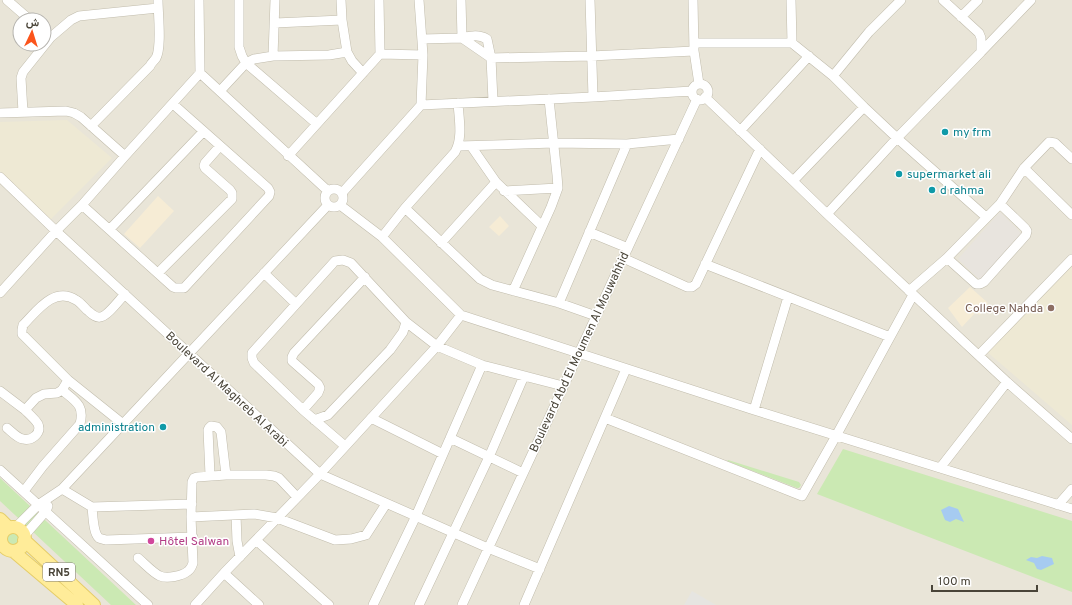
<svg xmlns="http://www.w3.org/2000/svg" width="1072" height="605" viewBox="0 0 1072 605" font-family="Overpass,Vazirmatn,sans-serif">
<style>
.residential{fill:#e9e5d8;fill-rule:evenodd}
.commercial{fill:#f6ecd5}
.industrial{fill:#e8e4de}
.education{fill:#eee9d4}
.green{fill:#cbe9b3}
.parking{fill:#e6e5e1}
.water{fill:#a6cbf1}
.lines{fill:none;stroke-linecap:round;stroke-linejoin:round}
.minor-casing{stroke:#c1bcac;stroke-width:10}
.major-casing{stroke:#e5cd68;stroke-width:14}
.minor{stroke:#fff;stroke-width:9}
.major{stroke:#ffec99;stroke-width:12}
.culture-dot{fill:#0f9aa8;stroke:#fff;stroke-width:1.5}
.education-dot{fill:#8d6e63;stroke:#fff;stroke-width:1.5}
.hotel-dot{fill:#d1479c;stroke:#fff;stroke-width:1.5}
.labels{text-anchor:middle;stroke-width:3;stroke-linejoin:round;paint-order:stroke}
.shield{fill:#fff;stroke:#807c74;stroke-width:1}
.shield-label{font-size:11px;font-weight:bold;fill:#494438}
.culture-label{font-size:12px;fill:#0d838f;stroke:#fff;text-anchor:start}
.education-label{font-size:12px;fill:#785e54;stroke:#fff;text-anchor:end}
.street-label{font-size:12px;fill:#494438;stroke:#fff}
.hotel-label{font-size:12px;fill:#b23c85;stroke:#fff;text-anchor:start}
</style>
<rect width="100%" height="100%" fill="#f5f3ea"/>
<path class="residential" d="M0,0h1072v605h-1072zM20,20h24v24h-24z"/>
<path class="commercial" d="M158,196l16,15 -34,37 -16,-14z
M500,216l9,10 -10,10 -10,-9z
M970,287l18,16 -8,12 -5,-2 -13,14 -14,-19z"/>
<path class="industrial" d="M1000,212l22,22 -42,46 -22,-21z"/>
<path class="education" d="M67,120l45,38 -64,64 -48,-50v-50z
M1072,264v161l-86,-74z"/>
<path class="green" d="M843,449l229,72v71l-255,-98z
M728,460l71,22 2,3 -2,3h-2l-70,-27z
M0,478l136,127h-25l-111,-104z
M6 539a7 7 0 1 1 14 0a7 7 0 1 1-14 0Z"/>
<path class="parking" d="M692,591l24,14h-32z"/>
<path class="water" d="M949,506l9,3 6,13 -8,-3 -6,3 -5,-2 -4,-10z
M1042,556l10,2 2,6 -13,6 -4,-1 -3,-6 -8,-3 5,-3 6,1z"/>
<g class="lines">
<defs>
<path id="minor" d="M7,0l23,20
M239,0v47l3,9 4,7 71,61
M341,0l1,20 5,32 5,9 11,12
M419,0l4,55 -2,50
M461,0l1,38c9,-2 16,-4 25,1l4,19 2,43
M590,0l3,97
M693,0l1,51 5,33
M791,0l1,43 41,33 31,31 33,31 89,79
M961,17l17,-17
M275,23l67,-3
M422,39l40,-1 29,20 100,-2 103,-5
M694,43h98
M981,52l50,-52
M380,54l43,1
M273,56l2,-56
M200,73l128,118
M833,76l36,-44 32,-32
M692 92a8 8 0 1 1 16 0a8 8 0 1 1-16 0Z
M220,91l26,-28 8,-4 19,-3 56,-1 18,-3
M705,97l88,84 34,33 180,168 65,57
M23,112l-2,-34 2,-6 28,-35 20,-17 8,-4 79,-8
M0,113l66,-2 8,2 7,4 44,39
M91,126l59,-60c1,-3 4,-5 6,-8 6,-11 2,-44 2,-58
M740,131l69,-75
M459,146l95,-3 73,1 52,-5
M471,146l25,36 46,44
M288,156l92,-102 -1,-54
M1024,168l48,47
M0,177l56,54 264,243 168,74 52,21
M793,181l71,-74
M325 198a9 9 0 1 1 18 0a9 9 0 1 1-18 0Z
M504,191l54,-3
M342,193l79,-88 172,-8 99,-6
M82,205l91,82 3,1h8l85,-92 1,-4 -2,-4 -95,-84
M340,205l42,32 79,78 293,95 318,99
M405,208l75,71 12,6 67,18 37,13
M827,214l49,-53 21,-23 84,-86v-14l-2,-5 -36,-33
M110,229l93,-97
M589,232l39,16
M382,237l23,-29 50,-56c8,-14 4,-33 3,-49
M441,243l55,-61
M623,258l64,29h5l4,-3 64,-135
M947,258l29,26h4l4,-2 42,-47 1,-4 -2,-3 -25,-24
M705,264l185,73
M158,273l74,-74v-6l-2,-3 -25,-22 -1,-2 1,-3 15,-17
M264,273l32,31
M513,291l38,-84 7,-19 -1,-13 -8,-76
M909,291l38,-33 53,-54 24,-36 25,-26 6,1 17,16
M0,293l56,-62 26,-26 43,-49 75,-83 -1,-73
M559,303l68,-159
M979,355l93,-96
M68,380l55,44
M0,391l25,19 11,-12 8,-4 13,-1 5,-3 6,-10 -46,-46v-4l1,-5c14,-14 31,-39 53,-25 4,2 8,7 11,10 4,3 8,8 13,7 7,0 20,-18 25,-23
M303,410l15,-17 2,-5 -2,-4 -26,-23v-4l2,-4 71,-76
M754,410l34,-113
M371,418l72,36
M605,418l197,78 34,-60 77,-141
M314,420l14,-5 62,-65 13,-18 3,-10
M7,428c5,4 10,10 16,11 8,2 19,-5 15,-15 -3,-5 -9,-10 -13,-14
M450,438l73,35
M345,446l-42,-36 -49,-47 -2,-5v-5l83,-92 8,-1 8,3 55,59 31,24 45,19
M940,468l67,-86
M0,470l148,135
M210,475l-2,-45 1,-2 2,-2 6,1 4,5 5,43
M62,489l30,18 100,-3
M24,491l19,-25 37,-42c5,-19 -5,-23 -18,-34
M1058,505l14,-16
M92,507c1,8 1,26 7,31 2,1 4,1 7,2l87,-3
M236,515l1,26 3,16
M191,517l63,-3 23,4 58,22 16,-1 15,-4 20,-31
M15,528l23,-23 24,-16 266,-284
M24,536l22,-25 2,-5
M256,540l73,65
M138,558c6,5 15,15 22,18 7,3 22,0 28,-5 3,-2 4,-5 5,-8l-2,-46 1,-35 2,-4 3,-1 29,-2h40l8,1 5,2 18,19
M224,573l35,32
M195,605l29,-32 96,-99 117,-128 24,-31
M373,605l43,-89 66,-151 81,21
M419,605l70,-148 35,-81
M462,605l235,-506
M524,605l102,-236"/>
<path id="major" d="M0,519l9,9
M1 539a12 12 0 1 1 24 0a12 12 0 1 1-24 0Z
M24,540l70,65
M13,551l64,54"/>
</defs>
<use href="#minor" class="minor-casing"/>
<use href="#major" class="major-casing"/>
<use href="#minor" class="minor"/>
<use href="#major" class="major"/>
</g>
<g class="culture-dot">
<circle cx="945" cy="132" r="4"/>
<circle cx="899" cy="174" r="4"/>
<circle cx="932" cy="190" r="4"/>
<circle cx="163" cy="427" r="4"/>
</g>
<circle class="education-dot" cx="1051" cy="308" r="4"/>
<circle class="hotel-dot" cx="151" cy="541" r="4"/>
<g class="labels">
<rect class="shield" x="43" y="563" width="32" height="18" rx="3"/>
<g class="shield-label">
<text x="59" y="576">RN5</text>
</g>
<g class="culture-label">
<text x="953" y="136">my frm</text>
<text x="907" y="178">supermarket ali</text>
<text x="940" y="194">d rahma</text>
<text x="155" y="431" text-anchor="end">administration</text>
</g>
<g class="education-label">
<text x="1043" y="312">College Nahda</text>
</g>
<g class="street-label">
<text transform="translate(579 352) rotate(-65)" y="4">Boulevard Abd El Moumen Al Mouwahhid</text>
<text transform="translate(227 389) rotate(43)" y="4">Boulevard Al Maghreb Al Arabi</text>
</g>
<g class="hotel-label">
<text x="159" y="545">Hôtel Salwan</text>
</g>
</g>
<g transform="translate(32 32) rotate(4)"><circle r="19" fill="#ffffff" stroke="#b6b4af"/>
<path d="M0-3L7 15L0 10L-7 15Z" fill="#fb541b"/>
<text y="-6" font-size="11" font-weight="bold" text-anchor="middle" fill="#494438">ش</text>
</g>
<path d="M932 585v6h105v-6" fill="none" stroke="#494438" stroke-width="2"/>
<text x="938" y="585" font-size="12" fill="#494438" stroke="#ffffff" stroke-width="3" paint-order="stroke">100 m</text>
</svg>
